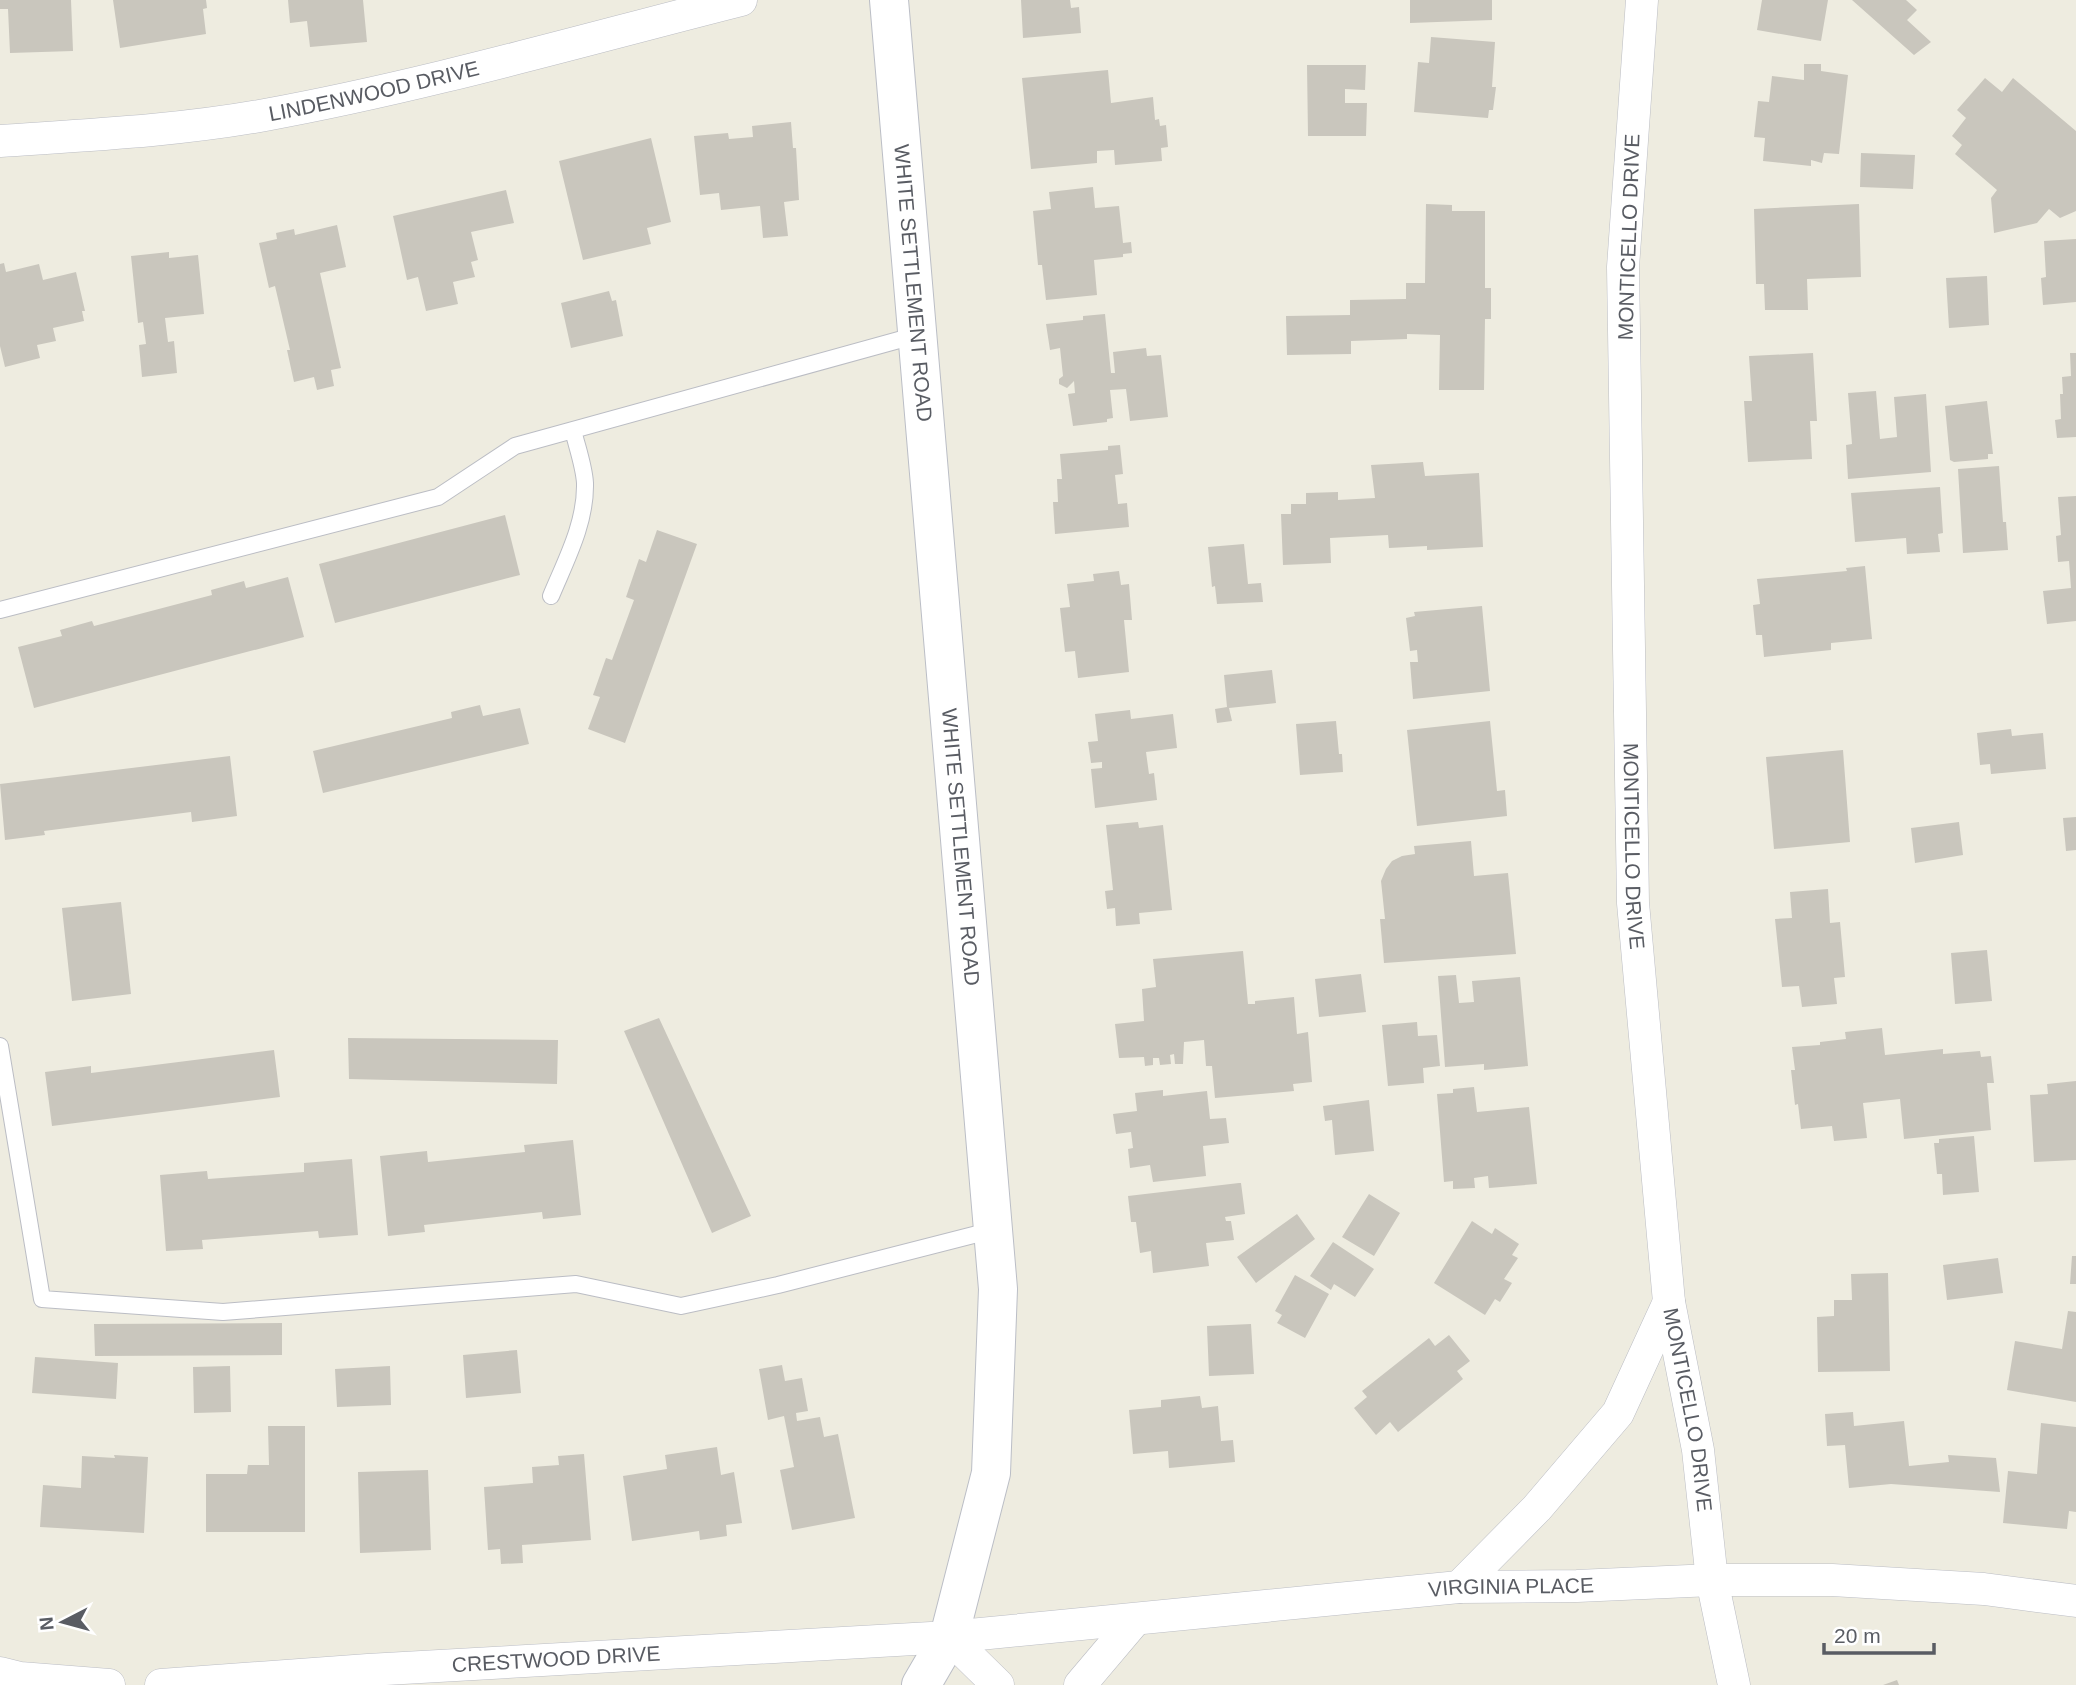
<svg xmlns="http://www.w3.org/2000/svg" width="2076" height="1685" viewBox="0 0 2076 1685" font-family="Helvetica,sans-serif">
<style>
.building{fill:#c9c6bd}
.lines{fill:none;stroke-linecap:round;stroke-linejoin:round}
.lane-casing{stroke:#bbbdc4;stroke-width:18}
.street-casing{stroke:#bbbdc4;stroke-width:33}
.secondary-casing{stroke:#bbbec6;stroke-width:40}
.lane{stroke:#fff;stroke-width:16}
.street{stroke:#fff;stroke-width:32}
.secondary{stroke:#fff;stroke-width:38}
.labels{text-anchor:middle;stroke-width:6;stroke-linejoin:round;paint-order:stroke}
.street-label{font-size:21px;fill:#595c63;stroke:#fff}
</style>
<rect width="100%" height="100%" fill="#eeece0"/>
<path class="building" d="M0,0h71l2,51 -63,2 -2,-44h-8z
M113,0h93l1,8 -4,1 3,25 -86,14z
M288,0h75l4,42 -57,5 -3,-26 -17,2z
M1021,0h49l1,8 8,-1 2,26 -58,5z
M1410,0h82v20l-82,3z
M1762,0h66l-7,41 -64,-11z
M1852,0h54l11,10 -10,10 24,22 -17,13z
M1431,37l64,5 -3,45h4l-3,23h-4l-1,8 -74,-6 4,-50 11,1z
M1804,64h17v7l27,4 -9,79 -15,-1 -2,10 -11,-3v6l-48,-5 2,-23 -11,-1 4,-36 11,1 3,-26 32,4z
M1307,65h59l-1,25 -20,-1v14h22l-1,33h-58z
M1108,70l3,33 42,-6 2,23 4,-1 1,7 6,-1 2,22 -7,1 1,13 -47,4 -1,-15 -17,1v12l-66,6 -9,-91z
M1985,78l17,14 11,-14 63,53v80l-16,7 -11,-9 -12,14 -43,10 -3,-35 6,-8 -42,-36 7,-9 -10,-9 14,-18 -9,-8z
M791,122l2,26h3l3,52 -15,2 4,34 -25,2 -3,-32 -39,4 -2,-17 -19,2 -6,-59 34,-3 1,6 24,-2 -1,-11z
M651,138l20,84 -24,6 4,16 -68,16 -24,-99z
M1861,153l54,2 -2,34 -53,-2z
M1093,187l2,21 24,-2 4,37 8,-1 1,11 -9,1v3l-29,3 3,35 -51,5 -4,-35h-4l-5,-54 18,-2 -2,-17z
M506,190l8,33 -43,9 7,28 -7,2 4,15 -22,5 5,22 -32,7 -8,-34 -11,3 -14,-64z
M1426,204l26,1v6h33v77h6v31h-6l-1,71h-45l1,-55 -33,-1v5l-56,2v13l-64,1 -1,-39 64,-1v-15l56,-1v-16h19z
M1859,204l2,73 -54,2 1,31h-43l-1,-26h-8l-2,-75z
M337,225l9,42 -26,6 21,95 -10,2 3,16 -17,4 -3,-13 -20,5 -7,-32h3l-15,-64 -6,2 -10,-45 18,-4 -1,-6 18,-4 1,6z
M2076,239v63l-33,3 -2,-27 5,-1 -2,-36z
M169,252v6l29,-3 6,59 -39,4 3,24 6,-1 3,32 -35,4 -3,-32 7,-1 -3,-22 -5,1 -7,-67z
M4,263l2,9 33,-8 4,16 33,-8 9,39h-3l2,10 -31,7 3,13 -19,4 3,13 -35,9 -5,-21v-82z
M1987,276l2,49 -40,3 -3,-50z
M609,291l3,10 4,-1 7,36 -52,12 -10,-45z
M1105,314l6,59h4l-2,-21 33,-4 1,8 14,-1 7,62 -38,4 -4,-32 -16,1 3,28 -6,1v3l-34,4 -5,-32 7,-1 -1,-12 -7,7 -8,-4v-5l4,-3 -3,-28 -10,2 -4,-26 37,-4v-4z
M1813,353l4,68h-7l2,38 -64,3 -4,-61h8l-3,-45z
M2070,353h6v84l-19,1 -2,-18 6,-1 -1,-25h3l-1,-17 9,-1z
M1876,391l4,48 17,-2 -3,-40 32,-3 5,78 -83,7 -2,-34 6,-1 -4,-51z
M1987,401l6,53h-5v5l-34,3 -4,-2 -5,-54z
M1120,445l3,29 -8,1 3,29 9,-1 2,24 -74,7 -2,-32h5l-1,-23h5l-2,-25 48,-4v-4z
M1423,462l2,14 54,-3 4,74 -56,3v-4l-38,2 -1,-13 -58,3 1,25 -48,2 -2,-51h10v-10h15v-11l32,-1v8l37,-2 -4,-33z
M1999,466l4,56h3l2,28 -45,3 -5,-84z
M1940,487l3,46 -5,1 2,18 -33,2 -1,-16 -51,4 -4,-49z
M2076,496v125l-29,3 -4,-33 28,-3 -2,-27 -11,1 -2,-26 5,-1 -3,-38z
M505,515l15,60 -185,48 -16,-59z
M657,530l40,14 -72,199 -37,-14 12,-32 -7,-2 13,-37 6,2 22,-60 -8,-3 13,-38 7,3z
M1244,544l4,40 13,-1 2,19 -46,2 -2,-18 -3,1 -4,-40z
M1865,566l7,73 -41,4v7l-67,7 -2,-22h-6l-3,-30 7,-1 -3,-25 90,-8 -1,-3z
M1119,571l2,14 8,-1 3,36h-8l5,52 -51,6 -3,-27 -10,1 -5,-44 10,-1 -3,-23 27,-3 -1,-7z
M288,577l16,60 -270,71 -16,-61 44,-11 -2,-6 32,-9 2,5 118,-31 -1,-5 33,-9 2,7z
M1482,606l8,85 -77,8 -3,-37h8l-1,-12 -7,1 -4,-33 9,-2 -1,-4z
M1272,670l4,33 -47,5 3,13 -15,2 -2,-14 12,-2 -3,-32z
M480,705l3,11 37,-8 9,36 -206,49 -10,-42 139,-33 -1,-6z
M1130,710l1,9 42,-5 4,34 -31,4 3,22 5,-1 3,27 -62,8 -4,-39 11,-1v-6l-11,1 -3,-21 10,-1 -3,-27z
M1336,721l3,33h3l1,18 -43,3 -4,-51z
M1490,721l7,70 8,-1 2,26 -90,10 -10,-96z
M2011,729l1,7 31,-3 3,36 -55,5 -1,-10 -10,1 -3,-32z
M1843,750l7,92 -76,7 -8,-92z
M230,756l7,60 -45,6 -1,-10 -147,19 1,4 -40,5 -5,-56z
M2076,817v33l-10,1 -3,-33z
M1138,822l1,6 24,-3 9,85 -33,3 1,11 -24,2 -1,-18 -8,1 -2,-18 8,-1 -7,-65z
M1959,822l4,33 -48,8 -4,-35z
M1471,841l3,35 34,-3 8,81 -132,9 -4,-44h5l-4,-38 5,-12 6,-8 10,-5 13,-2 -1,-8z
M1828,889l2,34 10,-1 5,55 -11,1 3,26 -35,3 -3,-21 -17,1 -7,-68 17,-1 -2,-26z
M121,902l10,92 -59,7 -10,-93z
M1987,950l5,51 -37,3 -4,-51z
M1243,951l5,53h7v-3l39,-4 3,37 11,-2 4,50 -19,2 1,7 -79,7 -3,-32h-6l-2,-26 -20,2 -1,22h-8l-1,-10 -4,1 1,9 -11,1 -1,-7h-6v7l-8,1 -1,-9 -25,1 -4,-34 29,-3 -2,-32 14,-2 -3,-28z
M1361,974l5,38 -47,5 -4,-38z
M1456,975l3,28 15,-1 -2,-21 48,-4 8,89 -44,4v-6l-39,3 -7,-91z
M659,1018l92,198 -39,17 -88,-202z
M1417,1022l1,14 19,-1 3,31 -17,2 1,15 -36,3 -6,-61z
M1882,1028l3,27 58,-6v5l37,-3 1,6 10,-1 3,27h-7l4,47 -87,9 -4,-40 -37,4 4,35 -33,3 -2,-15 -31,3 -3,-25 -3,1 -4,-35h4l-3,-23 28,-2v-3l26,-3 -1,-7z
M348,1038l210,2 -1,44 -208,-5z
M274,1050l6,47 -228,29 -7,-54 46,-6v7z
M2076,1081v79l-42,2 -4,-67 18,-1 -1,-10z
M1474,1087l3,25 52,-5 8,77 -48,4 -1,-12 -14,2 1,10 -22,1v-8l-9,1 -7,-88 16,-1v-4z
M1163,1090v6l44,-5 3,28 16,-1 3,25 -26,3 3,30 -53,6 -3,-17 -20,3 -2,-19 5,-1 -2,-16 -15,2 -3,-20 24,-3 -2,-18z
M1369,1100l5,51 -39,4 -3,-35 -7,1 -2,-15z
M1974,1136l5,56 -36,3 -1,-21h-5l-3,-31h5v-4z
M573,1140l8,75 -38,4 -1,-7 -118,13 1,7 -37,4 -8,-80 47,-5 1,11 97,-10 -1,-7z
M352,1159l6,76 -39,3 -1,-7 -116,9 1,9 -37,2 -6,-76 47,-4 1,8 96,-7v-9z
M1239,1183h2l4,31 -20,3 1,4h5l3,19 -28,3 3,23 -56,7 -2,-22 -11,2 -4,-31h-5l-3,-26z
M1369,1194l31,19 -26,43 -32,-19z
M1297,1214l18,25 -59,44 -19,-26z
M1472,1221l20,13 3,-6 24,16 -7,11 6,3 -14,21 8,4 -12,19 -5,-3 -10,16 -51,-32z
M1333,1242l41,27 -19,28 -21,-13 -3,6 -21,-14z
M2072,1256h4v28h-6z
M1998,1258l5,35 -56,7 -4,-35z
M1888,1273l2,98 -72,1 -1,-55 17,-1v-16h18l-1,-26z
M1295,1275l34,19 -24,44 -28,-15 5,-8 -7,-4z
M2068,1311l8,1v90l-69,-12 8,-49 47,8z
M282,1323v32l-187,1 -1,-32z
M1251,1324l3,50 -45,2 -2,-50z
M1449,1335l21,26 -13,10 6,8 -65,53 -8,-10 -14,13 -22,-27 13,-11 -5,-6 67,-53 6,8z
M517,1350l4,43 -55,5 -3,-43z
M35,1357l83,6 -2,36 -84,-6z
M782,1365l3,16 17,-3 6,33 -12,2 1,8 23,-4 4,20 14,-3 17,84 -63,12 -12,-60 14,-3 -10,-51 -16,4 -9,-51z
M230,1366l1,46 -37,1 -1,-46z
M390,1366l1,39 -54,2 -2,-38z
M1200,1396l2,12 16,-2 3,35 12,-1 2,22 -66,6 -1,-17 -35,3 -4,-44 32,-3v-7z
M1853,1412l1,14 50,-5 5,45 40,-4 -1,-7 48,3 4,34 -109,-8 -42,4 -4,-43 -18,1 -2,-32z
M2041,1423l35,4v85l-7,-1 -2,18 -64,-6 5,-52 29,3z
M268,1426h37v106h-99v-58h41l1,-9h21z
M717,1447l4,28 13,-3 8,51 -16,2 1,11 -27,4 -1,-9 -67,10 -9,-65 44,-7 -2,-14z
M584,1454l7,86 -69,5 1,18 -22,1 -1,-15 -12,1 -4,-63 49,-4 -1,-16 27,-2 -1,-9z
M114,1455l34,2 -4,76 -104,-6 3,-42 38,3 1,-32 33,2z
M428,1470l3,80 -71,3 -2,-81z
M1897,1680l2,5h-16z"/>
<g class="lines">
<defs>
<path id="lane" d="M551,596c15,-36 35,-73 34,-113 -1,-17 -8,-36 -12,-53
M0,610l438,-113 77,-51 402,-111
M0,1046l42,253 181,13 353,-28 105,22 97,-21 215,-55"/>
<g id="street">
<path id="s1" d="M1642,0l-19,267 10,636 36,399 29,148 14,130 22,105"/>
<path id="s2" d="M0,141c88,-6 177,-10 265,-26 159,-29 318,-75 476,-115"/>
<path d="M1459,1587l78,-79 81,-95 51,-111"/>
<path d="M949,1637l49,48"/>
<path d="M0,1673l20,5 89,7"/>
<path id="s3" d="M161,1685l207,-15 581,-33 510,-50 118,-1 135,-6h120l152,9 92,12"/>
<path d="M1080,1685l55,-65"/>
</g>
<g id="secondary">
<path id="s4" d="M889,0l109,1289 -7,184 -42,164 -28,48"/>
</g>
</defs>
<use href="#lane" class="lane-casing"/>
<use href="#street" class="street-casing"/>
<use href="#secondary" class="secondary-casing"/>
<use href="#lane" class="lane"/>
<use href="#street" class="street"/>
<use href="#secondary" class="secondary"/>
</g>
<g class="labels">
<g class="street-label">
<text dy="7" stroke="none"><textPath href="#s2" startOffset="378">LINDENWOOD DRIVE</textPath></text>
<text transform="translate(1629 237) rotate(-88)" y="7">MONTICELLO DRIVE</text>
<text dy="7" stroke="none"><textPath href="#s4" startOffset="284">WHITE SETTLEMENT ROAD</textPath></text>
<text dy="7" stroke="none"><textPath href="#s1" startOffset="847">MONTICELLO DRIVE</textPath></text>
<text dy="7" stroke="none"><textPath href="#s4" startOffset="850">WHITE SETTLEMENT ROAD</textPath></text>
<text dy="7" stroke="none"><textPath href="#s1" startOffset="1414">MONTICELLO DRIVE</textPath></text>
<text dy="7" stroke="none"><textPath href="#s3" startOffset="1354">VIRGINIA PLACE</textPath></text>
<text dy="7" stroke="none"><textPath href="#s3" startOffset="396">CRESTWOOD DRIVE</textPath></text>
</g>
</g>
<g transform="translate(63 1622) rotate(264)" stroke="#ffffff" stroke-width="5" paint-order="stroke">
<path d="M0-5L12 26L0 18L-12 26Z" fill="#595c63"/>
<text y="-10" font-size="19" font-weight="bold" text-anchor="middle" fill="#595c63">N</text>
</g>
<path d="M1824 1643v10h110v-10" fill="none" stroke="#595c63" stroke-width="3.5"/>
<text x="1834" y="1643" font-size="21" fill="#595c63" stroke="#ffffff" stroke-width="5" paint-order="stroke">20 m</text>
</svg>
